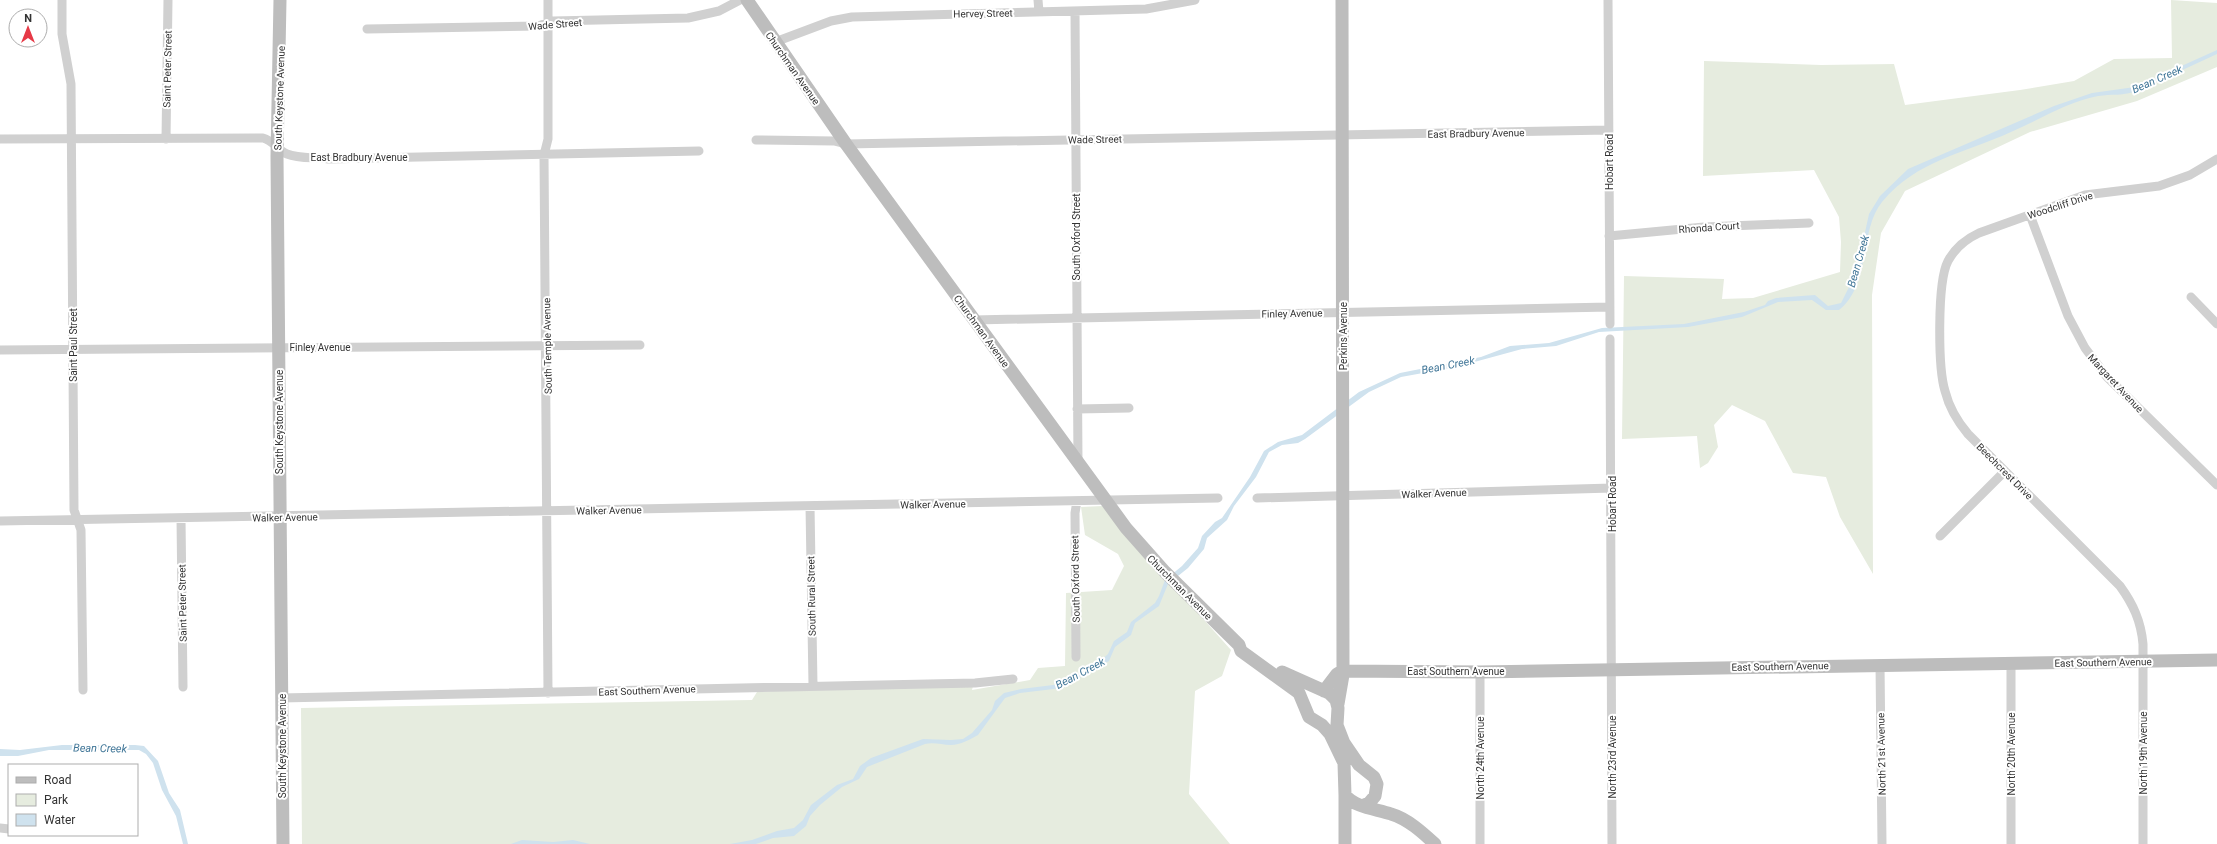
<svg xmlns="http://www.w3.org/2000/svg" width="2217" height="844" viewBox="0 0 2217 844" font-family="Roboto,sans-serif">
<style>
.green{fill:#e6ecdf}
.water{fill:#cfe2ee}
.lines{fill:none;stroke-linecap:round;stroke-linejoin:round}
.street{stroke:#d0d0d0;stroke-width:9}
.secondary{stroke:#bdbdbd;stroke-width:13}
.labels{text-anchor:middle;stroke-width:4;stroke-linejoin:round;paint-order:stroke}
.street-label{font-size:10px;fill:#333;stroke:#fff}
.water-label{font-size:11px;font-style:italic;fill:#3f7597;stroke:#fff}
</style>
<rect width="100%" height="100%" fill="#fff"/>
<path class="green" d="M2171,0l46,3v64l-80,34 -107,31 -125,59 -24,42 -9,62 1,279 -33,-57 -14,-40 -33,-4 -28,-52 -33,-16 -18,20 4,22 -10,16 -8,5 -3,-32 -75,3 2,-163 100,3 -2,20 31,-1 87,-26 1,-30 -2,-25 -25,-47 -111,6 1,-115 117,4 73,-1 11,41 115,-15 54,-9 40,-22 58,-1z
M1102,506l129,144 -9,26 -27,15 -6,103 41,50h-928l-1,-136 451,-8 5,-8 64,-4 152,-2 -1,4 58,-10 8,-12 27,-2 1,-73 46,-3 12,-24 -6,-12 -33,-19 -4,-28z"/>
<path class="water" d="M2217,50v4l-80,37c-13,5 -26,3 -39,5 -31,6 -59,24 -87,36 -48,22 -94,28 -129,70 -23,28 -11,83 -43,108h-13l-14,-10 -34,2 -36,15 -54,10 -89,5 -43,14 -34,3 -66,18 -55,10 -32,15 -64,47 -7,4 -16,2 -13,7 -13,25 -22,29 -7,14 -20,18 -3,11 -16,19 -20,16 -9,22 -24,17 -4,12 -16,12 -6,14 -47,27 -42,5 -15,5 -27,37c-7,4 -18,10 -27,10 -9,0 -17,-3 -26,-1l-58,23 -8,12 -17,8 -22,18 -10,11 -4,10 -12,10 -21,2 -17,6h-26l22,-4 25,-9 17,-3 9,-8 8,-15 26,-20 16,-6 7,-13 11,-8 52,-19 28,1 12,-1 9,-6 20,-23 3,-9 9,-8 17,-4 40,-5 38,-22 9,-8 6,-13 13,-9 4,-10 24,-19 4,-7 6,-16 17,-14 16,-18 4,-12 13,-14 7,-4 28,-41 14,-26 14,-9 24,-7 57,-43 41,-19 81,-16 29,-11 39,-3 53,-15 82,-4 60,-12 21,-7 3,-4 8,-3 39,-3 13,11 13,-3 15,-30 13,-59 11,-18 28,-27 146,-63 38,-13 43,-6z
M62,745h73l9,1 14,15 11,32 11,17 8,34h-5l-7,-28 -14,-26 -9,-27 -7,-9 -7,-4h-90l-31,6h-18v-7l20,1z
M522,840l31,2 20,-2 17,4h-79z"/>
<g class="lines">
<path class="street" d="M62,0v34l9,50 3,426 7,20 2,160
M1038,0l1,12
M1608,0l2,324
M1075,11l3,451
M367,29l171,-3 15,-5 135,-3 31,-7 21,-11
M775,42l56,-21 21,-4 294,-8 49,-9
M0,139l263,-1c11,3 14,12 24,16 12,5 28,3 41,5l371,-8
M166,139l2,-139
M756,140l78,1 12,3 763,-14
M2030,215l38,101 17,32 22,29 110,108
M1609,236l95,-9 105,-4
M2191,297l26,27
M974,320l636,-13
M1610,339l2,505
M0,350l640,-5
M1077,409l52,-1
M1257,498l355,-10
M810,506l3,179
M181,518l2,169
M0,521l1218,-23
M1940,536l65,-65
M1076,657l-1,-144 2,-12
M2011,663v181
M1880,664l2,180
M548,693l-4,-538 4,-16v-139
M281,698l694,-15 38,-4
M0,828l9,1
M1480,844v-172
M2143,844v-200c-2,-23 -10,-40 -23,-58l-152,-152c-11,-13 -19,-27 -23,-43 -7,-23 -8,-109 3,-130 7,-13 18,-22 31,-28l106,-38 74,-9 31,-11 27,-16"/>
<path class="secondary" d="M280,0l-3,156 6,688
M747,0l99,144 280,384 39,44 74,73 2,6 58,42 10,24 13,8 8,9 14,29 1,32c10,13 32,14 46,19 17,5 32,19 44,30
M1282,672l47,21 7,7 2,8 -1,17 7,18 15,22 15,12 3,7 -2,12 -6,7 -7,3
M1324,691l13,-17 5,-3 138,1 737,-12
M1338,704l5,-29 -1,-675
M1345,795v49"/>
</g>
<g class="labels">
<g class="street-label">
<text transform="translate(983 13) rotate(-1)" y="4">Hervey Street</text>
<text transform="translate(555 24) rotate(-5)" y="4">Wade Street</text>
<text transform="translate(793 68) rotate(55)" y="4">Churchman Avenue</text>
<text transform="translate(167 69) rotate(-89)" y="4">Saint Peter Street</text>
<text transform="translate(279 98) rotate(-88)" y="4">South Keystone Avenue</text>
<text transform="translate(1476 133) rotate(-1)" y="4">East Bradbury Avenue</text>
<text transform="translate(1095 139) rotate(-1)" y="4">Wade Street</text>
<text x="359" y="161">East Bradbury Avenue</text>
<text transform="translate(1609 162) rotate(-90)" y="4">Hobart Road</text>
<text transform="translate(2060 205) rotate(-18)" y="4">Woodcliff Drive</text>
<text transform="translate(1709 227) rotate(-4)" y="4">Rhonda Court</text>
<text transform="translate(1076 237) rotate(-90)" y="4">South Oxford Street</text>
<text transform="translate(1292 313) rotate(-1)" y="4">Finley Avenue</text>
<text transform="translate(982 331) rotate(54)" y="4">Churchman Avenue</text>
<text transform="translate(1343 336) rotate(-90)" y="4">Perkins Avenue</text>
<text transform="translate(73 345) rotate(-90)" y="4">Saint Paul Street</text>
<text transform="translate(547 346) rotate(-91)" y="4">South Temple Avenue</text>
<text x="320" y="351">Finley Avenue</text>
<text transform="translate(2116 383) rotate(47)" y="4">Margaret Avenue</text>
<text transform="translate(279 422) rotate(-90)" y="4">South Keystone Avenue</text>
<text transform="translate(2005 471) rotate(45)" y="4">Beechcrest Drive</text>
<text transform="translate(1434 493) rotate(-2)" y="4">Walker Avenue</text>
<text transform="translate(933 504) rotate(-1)" y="4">Walker Avenue</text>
<text transform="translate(1612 504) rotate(-90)" y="4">Hobart Road</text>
<text transform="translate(609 510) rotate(-1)" y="4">Walker Avenue</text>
<text transform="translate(285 517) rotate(-1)" y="4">Walker Avenue</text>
<text transform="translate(1075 579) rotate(-91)" y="4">South Oxford Street</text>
<text transform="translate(1180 587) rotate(45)" y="4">Churchman Avenue</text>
<text transform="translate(811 596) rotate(-91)" y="4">South Rural Street</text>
<text transform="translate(182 603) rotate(-91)" y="4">Saint Peter Street</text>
<text transform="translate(2103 662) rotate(-1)" y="4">East Southern Avenue</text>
<text transform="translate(1780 666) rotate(-1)" y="4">East Southern Avenue</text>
<text x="1456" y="675">East Southern Avenue</text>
<text transform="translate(647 690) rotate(-2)" y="4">East Southern Avenue</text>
<text transform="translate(282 746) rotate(-90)" y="4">South Keystone Avenue</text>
<text transform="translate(2143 753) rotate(-90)" y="4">North 19th Avenue</text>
<text transform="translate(1881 754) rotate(-91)" y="4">North 21st Avenue</text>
<text transform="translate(2011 754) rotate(-90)" y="4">North 20th Avenue</text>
<text transform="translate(1612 757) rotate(-90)" y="4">North 23rd Avenue</text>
<text transform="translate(1480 758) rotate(-90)" y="4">North 24th Avenue</text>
</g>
<g class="water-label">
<text transform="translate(2157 79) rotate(-24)" y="4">Bean Creek</text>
<text transform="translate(1858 261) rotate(-74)" y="4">Bean Creek</text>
<text transform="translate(1448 365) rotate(-11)" y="4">Bean Creek</text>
<text transform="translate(1080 673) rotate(-28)" y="4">Bean Creek</text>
<text transform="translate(100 748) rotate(1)" y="4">Bean Creek</text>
</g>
</g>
<rect x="8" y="764" width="130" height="72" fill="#ffffff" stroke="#adadad"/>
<rect x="16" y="777" width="20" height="6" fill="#bdbdbd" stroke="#adadad"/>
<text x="44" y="784" font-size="12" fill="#333333">Road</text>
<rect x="16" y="794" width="20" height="12" fill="#e6ecdf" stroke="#adadad"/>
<text x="44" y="804" font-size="12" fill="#333333">Park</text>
<rect x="16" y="814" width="20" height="12" fill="#cfe2ee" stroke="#adadad"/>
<text x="44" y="824" font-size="12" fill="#333333">Water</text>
<g transform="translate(28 28)"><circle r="19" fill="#ffffff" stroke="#adadad"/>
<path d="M0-3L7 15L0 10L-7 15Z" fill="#e63946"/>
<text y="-6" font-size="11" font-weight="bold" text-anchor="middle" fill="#333333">N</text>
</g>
</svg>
